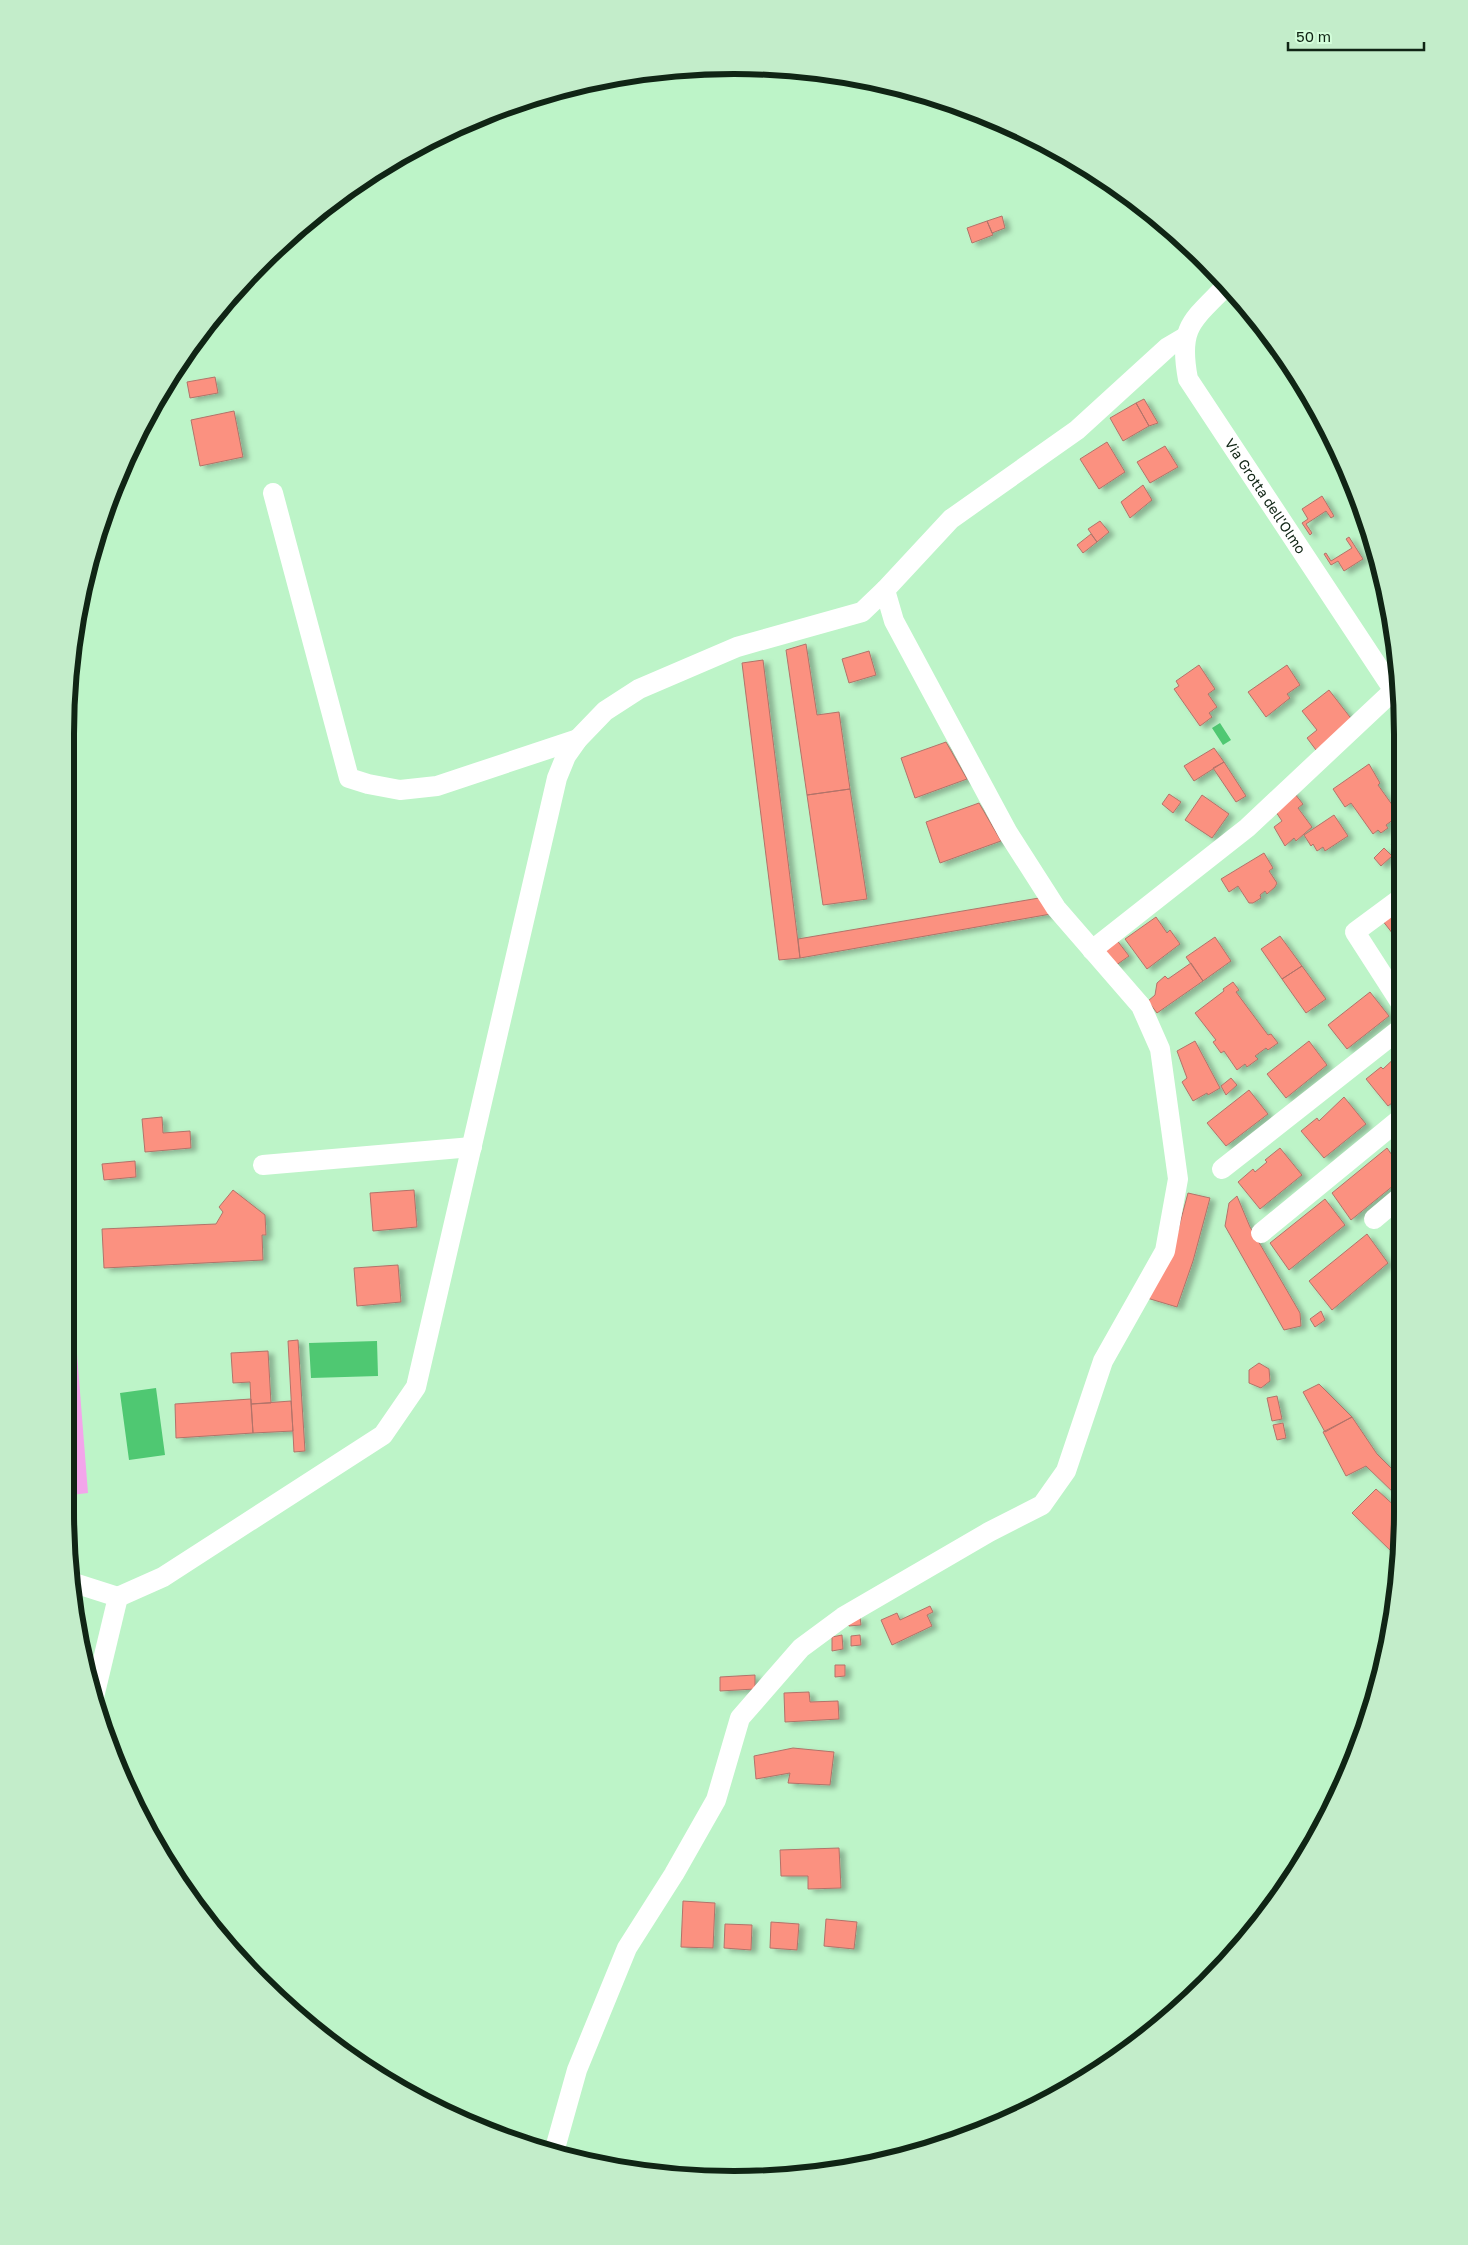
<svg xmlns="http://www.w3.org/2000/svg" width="1468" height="2245" viewBox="0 0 1468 2245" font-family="'Golos Text',sans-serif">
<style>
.green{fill:#f3a5eb}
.water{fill:#4fc872}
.building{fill:#fb9180;stroke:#b27369;filter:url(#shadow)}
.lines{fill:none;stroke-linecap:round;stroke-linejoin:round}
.minor{stroke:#fff;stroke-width:20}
.labels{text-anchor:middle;stroke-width:4.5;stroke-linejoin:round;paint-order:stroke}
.street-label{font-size:14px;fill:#102515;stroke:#d3feda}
.rim{fill:none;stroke:#102515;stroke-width:6}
</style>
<defs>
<filter id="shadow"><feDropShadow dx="5.5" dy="3" stdDeviation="2.5" flood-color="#0004"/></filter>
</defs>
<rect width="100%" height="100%" fill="#bdf4c8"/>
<path class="green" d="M71,1278l17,215 -17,2z"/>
<path class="water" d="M1220,723l11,17 -8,5 -11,-17z
M377,1341l1,35 -67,2 -2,-35z
M156,1388l9,67 -36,5 -9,-67z"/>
<path class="building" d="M1002,216l3,12 -13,5 -5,-12z
M987,221l6,14 -21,8 -5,-15z
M215,377l3,16 -28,5 -3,-16z
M1144,399l14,24 -9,3 -13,-23z
M1136,403l13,23 -26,15 -13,-23z
M234,411l9,46 -43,9 -9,-46z
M1107,442l18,30 -26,17 -19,-30z
M1165,446l13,21 -28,16 -13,-21z
M1143,485l9,15 -22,18 -9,-16z
M1322,496l12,20 -3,2 -5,-7 -20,13 6,9 -2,2 -8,-12 6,-4 -6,-10z
M1100,521l9,11 -12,10 -9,-13z
M1091,534l6,8 -14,11 -6,-8z
M1349,537l14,22 -19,12 -6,-10 -7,4 -7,-11 2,-1 5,8 21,-13 -6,-9z
M806,644l11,71 22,-3 11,77 -43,6 -21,-145z
M869,651l7,24 -27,8 -7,-24z
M763,660l37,298 -21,2 -37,-297z
M1199,665l16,24 -7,5 9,13 -8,6 3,4 -12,9 -26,-37 5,-3 -3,-5z
M1287,665l13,20 -13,9 3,4 -24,19 -18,-25z
M1329,690l24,31 -37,29 -9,-12 10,-8 -15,-19z
M946,742l21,37 -52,19 -14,-40z
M1214,748l10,14 -30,19 -10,-15z
M1224,762l22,34 -10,6 -23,-34z
M1369,764l11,19 -2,2 15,21 8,-6v14l-15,11 2,3 -7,5 -3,-3 -5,4 -22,-31 -6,4 -12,-18z
M850,789l17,110 -44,6 -16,-110z
M1291,789l12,15 -5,4 14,19 -16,14 -2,-3 -9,8 -11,-19 8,-6 -10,-15z
M1169,794l12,8 -8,11 -11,-9z
M1202,795l27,19 -17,24 -27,-18z
M979,803l22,38 -61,22 -14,-41z
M1334,815l14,21 -23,15 -2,-4 -6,4 -4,-7 -2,2 -7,-11z
M1401,836v20l-10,-12z
M1384,848l8,8 -11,10 -7,-8z
M1264,853l9,15 -4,3 8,12 -2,4 -8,7 -2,-3 -5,4 1,3 -8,5h-4l-11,-17 -9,6 -8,-13z
M1039,898l12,16 -251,44 -2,-19z
M1401,907l-1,21 -7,6 -11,-14z
M1156,917l11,16 3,-3 10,14 -33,25 -22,-30z
M1280,936l22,30 -20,13 -21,-30z
M1215,937l16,24 -28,20 -17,-24z
M1116,939l13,17 -14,10 -12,-17z
M1191,963l12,18 -46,32 -9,-12 7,-6 2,-12 8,-7 3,3z
M1302,966l24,33 -20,14 -24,-34z
M1233,982l6,8 -3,2 32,43 3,-1 7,9 -10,7 -2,-2 -11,8 3,3 -11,8 -2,-3 -8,6 -13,-19 -3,2 -8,-11 3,-2 -21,-27 29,-22 -1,-2z
M1370,992l19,24 -42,33 -19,-24z
M1195,1041l25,47 -12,7 -1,-2 -14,8 -11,-19 5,-4 -10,-27z
M1309,1041l18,24 -41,33 -19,-24z
M1400,1053v44l-12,9 -22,-27 15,-12 2,2z
M1231,1078l6,7 -11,10 -5,-9z
M1249,1090l19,24 -42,32 -19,-23z
M1344,1097l22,27 -42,34 -23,-27 16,-13 2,3z
M162,1117l1,16 27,-2 1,17 -46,4 -3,-33z
M1280,1148l22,27 -42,34 -22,-27 15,-13 2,3 12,-10 -2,-2z
M1387,1148l12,17v16l-48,39 -19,-27z
M135,1161l1,16 -32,3 -2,-16z
M233,1190l32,25 1,20h-4l1,25 -159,8 -2,-39 114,-5 7,-12 -4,-5z
M414,1190l3,37 -44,4 -3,-38z
M1188,1193l22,5 -17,63 -16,46 -30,-9 25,-45z
M1237,1196l13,31 50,86 1,13 -17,4 -59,-104 4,-23z
M1325,1199l20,26 -56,45 -19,-27z
M1367,1234l21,29 -56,47 -23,-29z
M398,1265l3,37 -44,4 -3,-38z
M1321,1311l4,9 -10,7 -5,-8z
M298,1340l7,111 -11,1 -6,-111z
M268,1351l3,52 -20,1 -1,-22 -17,1 -2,-30z
M1259,1363l10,6 1,12 -9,7 -12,-5v-13z
M1319,1384l33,33 -27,15 -22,-40z
M1277,1396l5,23 -10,2 -5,-23z
M251,1399l2,34 -77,5 -1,-34z
M291,1401l2,30 -40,2 -2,-29z
M1352,1417l25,37 21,21v22l-32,-31 -20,10 -23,-44z
M1283,1423l3,15 -9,2 -4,-15z
M1376,1489l22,20v42l-4,3 -42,-41z
M930,1606l3,6 -6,3 5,11 -40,19 -11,-25 16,-7 3,7z
M860,1617l1,8 -12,1 -2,-6z
M842,1635l1,14 -11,2v-14z
M860,1635l1,10 -10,1v-10z
M835,1665h10v11l-10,1z
M755,1675v14l-35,2v-14z
M809,1692l1,10 28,-1 1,18 -54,3 -1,-29z
M793,1748l41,4 -4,33 -42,-2 2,-10 -34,6 -2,-23z
M839,1848l2,40 -33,1v-13h-27l-1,-26z
M683,1901l32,2 -2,45 -32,-1z
M826,1919l31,3 -3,27 -30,-3z
M771,1922l28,2 -2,26 -27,-2z
M725,1924l27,1 -1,25 -27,-2z"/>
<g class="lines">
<g class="minor">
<path id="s1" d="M1226,286c-34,35 -48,41 -38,93l214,324"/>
<path d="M273,493l76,285 19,6 32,6 37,-4 141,-47"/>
<path d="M1092,950l155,-122 146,-137"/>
<path d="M1400,1002l-45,-70 46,-34"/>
<path d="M263,1165l209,-18"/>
<path d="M1222,1169l178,-140"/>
<path d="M1374,1219l25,-21"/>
<path d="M1261,1233l139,-114"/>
<path d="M71,1582l47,15 45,-20 220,-142 33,-48 141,-609 9,-22 12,-17 27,-28 34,-22 98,-42 125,-35 23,-22 66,-71 126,-89 91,-83 17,-10"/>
<path d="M94,1697l24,-100"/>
<path d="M554,2152l23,-82 50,-122 47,-74 42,-74 24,-82 61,-70 42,-31 146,-85 53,-27 24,-34 37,-110 62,-110 13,-72 -18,-130 -19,-43 -85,-98 -48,-75 -114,-212 -9,-31"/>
</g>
</g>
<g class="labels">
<g class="street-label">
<text dy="5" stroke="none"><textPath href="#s1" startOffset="248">Via Grotta dell'Olmo</textPath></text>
</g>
</g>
<path d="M0 0H1468V2245H0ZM734 74H734A660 660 0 0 1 1394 734V1511A660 660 0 0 1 734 2171H734A660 660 0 0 1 74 1511V734A660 660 0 0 1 734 74Z" fill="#c3edca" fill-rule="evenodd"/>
<path class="rim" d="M734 74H734A660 660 0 0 1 1394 734V1511A660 660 0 0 1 734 2171H734A660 660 0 0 1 74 1511V734A660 660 0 0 1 734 74Z"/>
<path d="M1288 42v8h136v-8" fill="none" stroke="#102515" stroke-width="2.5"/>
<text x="1296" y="42" font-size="15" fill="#102515" stroke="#d3feda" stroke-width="4" paint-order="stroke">50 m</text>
</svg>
